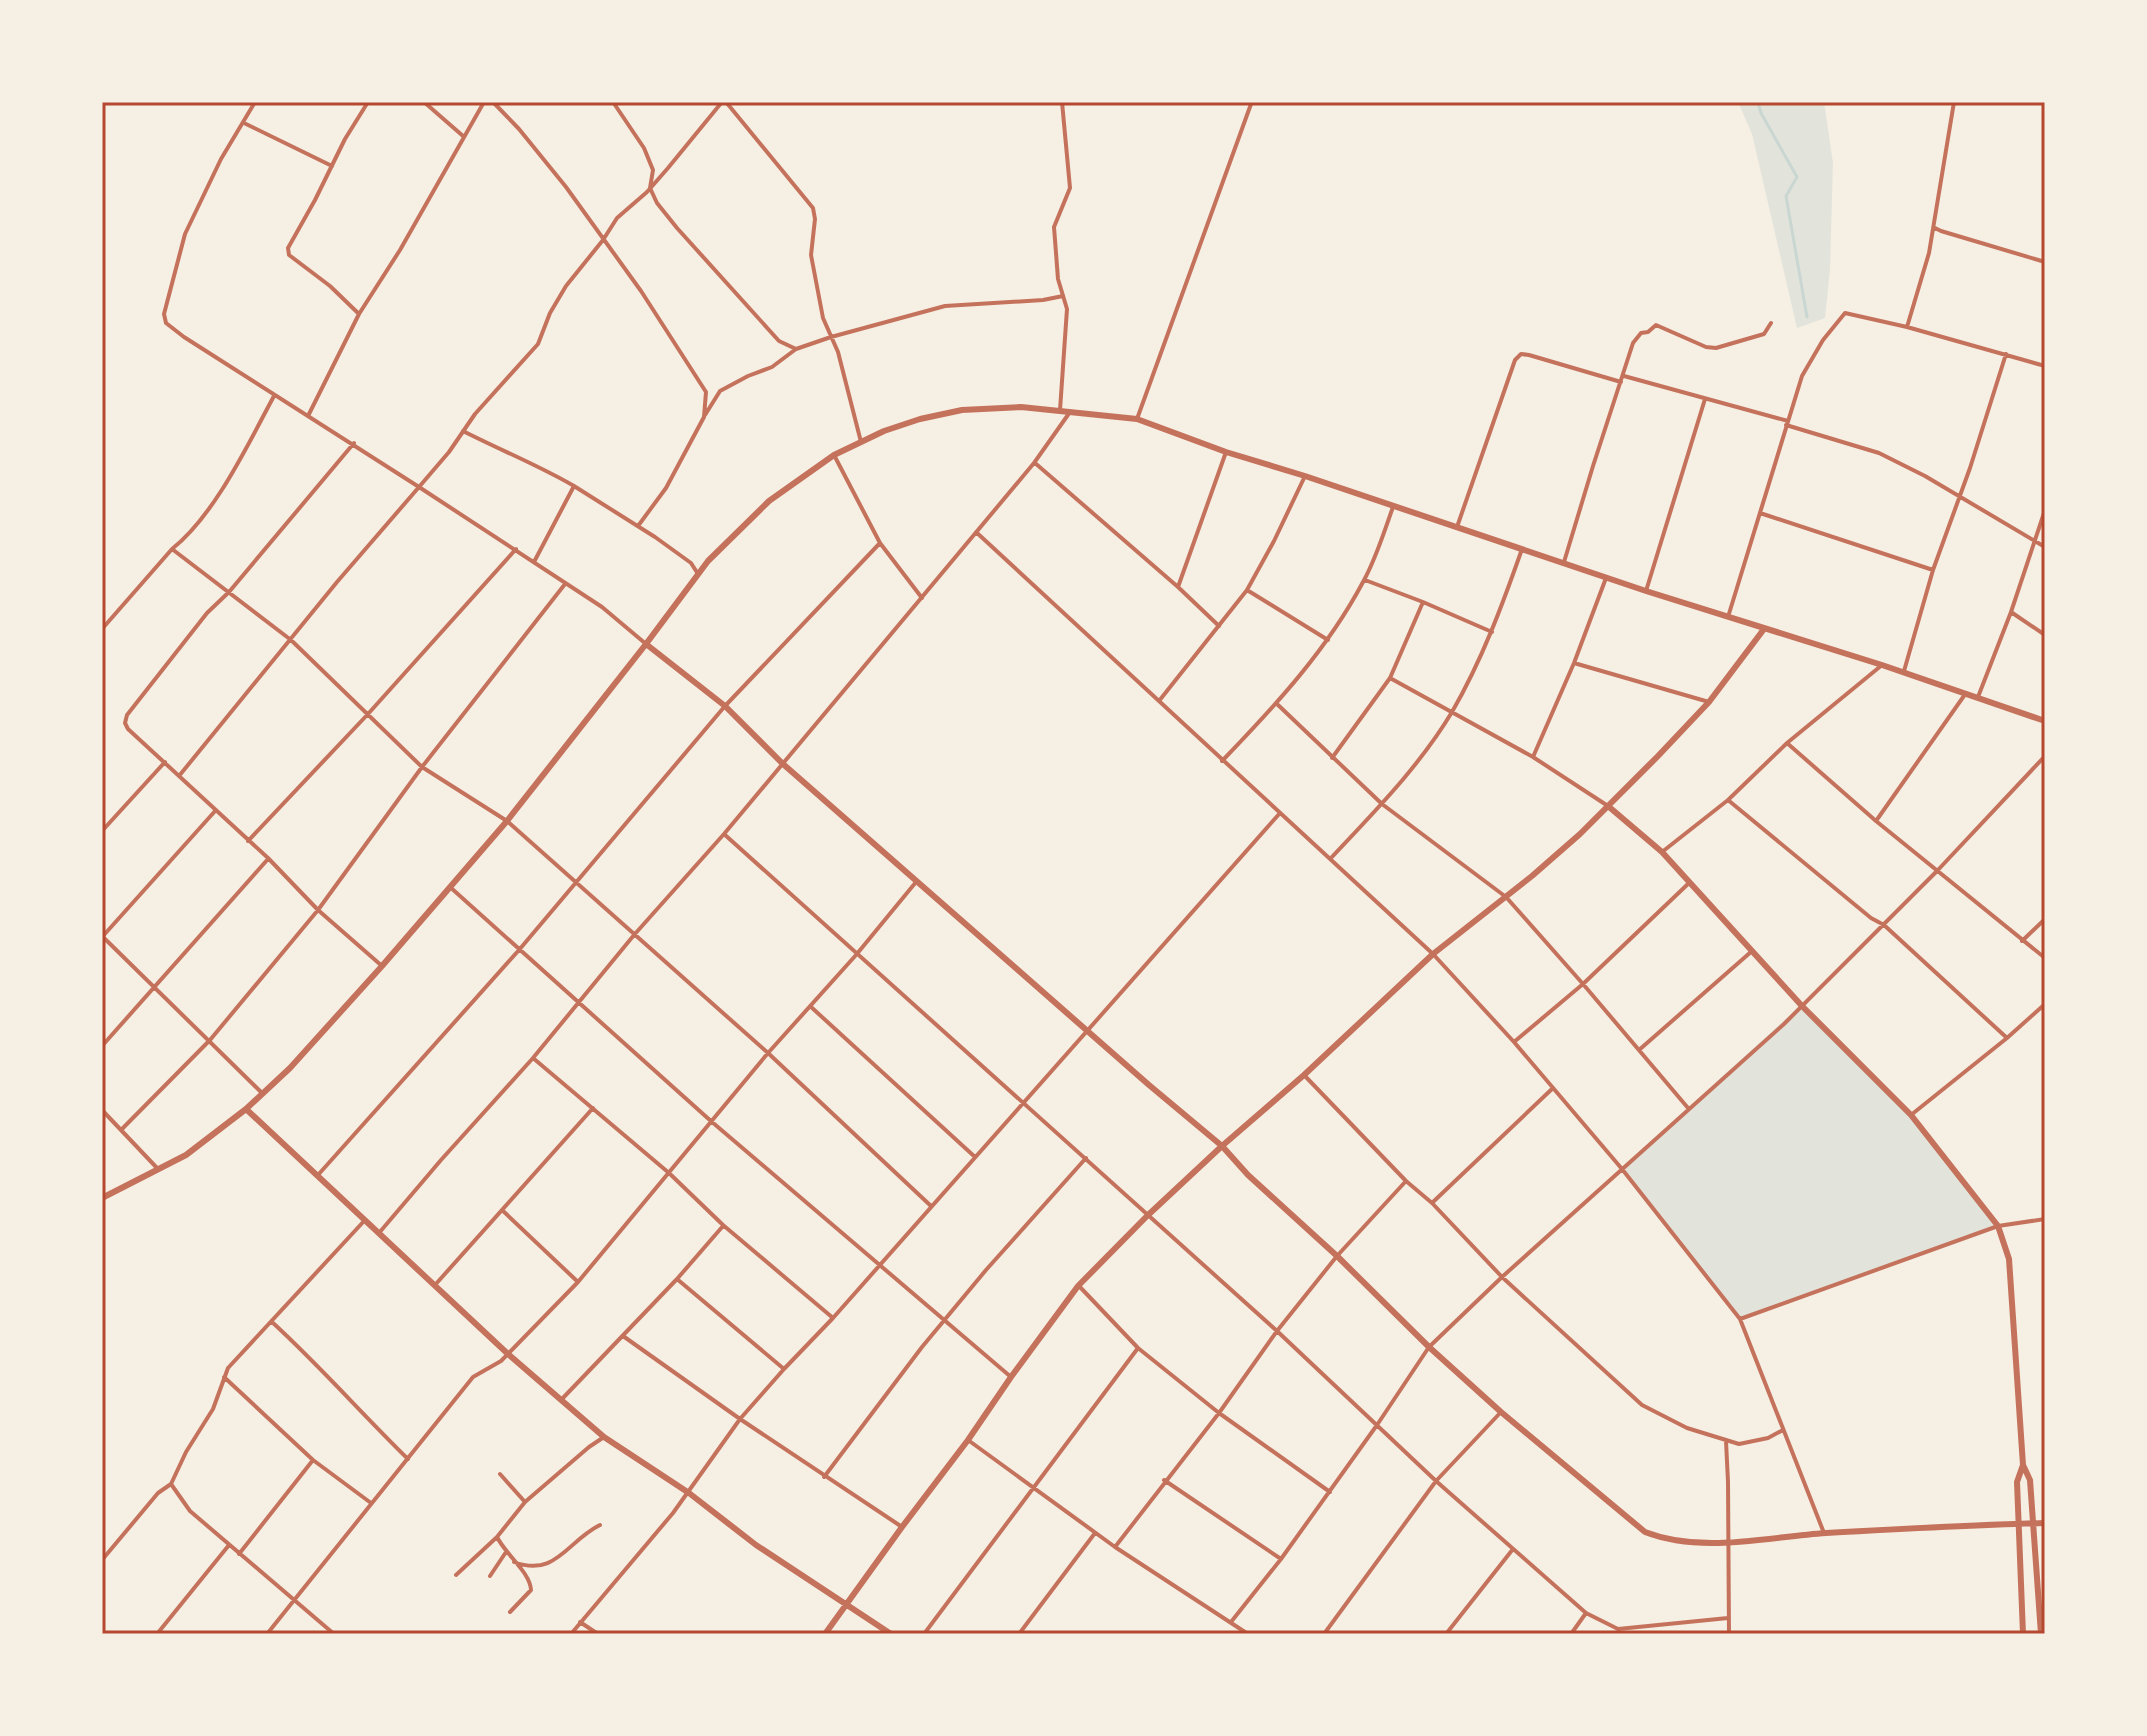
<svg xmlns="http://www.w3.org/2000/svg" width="2147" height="1736" viewBox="0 0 2147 1736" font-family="Quicksand,sans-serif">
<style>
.green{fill:#e2e4dc}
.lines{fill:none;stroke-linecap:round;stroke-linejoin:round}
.stream{stroke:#c9d6d2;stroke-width:3}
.minor{stroke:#c5725c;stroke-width:4}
.tertiary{stroke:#c5725c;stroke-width:6}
.neatline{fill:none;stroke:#b5482f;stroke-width:3}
</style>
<rect width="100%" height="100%" fill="#f6efe4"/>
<path class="green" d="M1738,102h86l9,61 -3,106 -5,49 -28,10 -45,-194z
M1802,1004l113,116 81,108 -255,90 -118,-151z"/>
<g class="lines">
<path class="stream" d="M1758,102l3,11 36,64 -11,19 21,121"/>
<path class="minor" d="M424,102l39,34
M493,102l26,27 47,58 75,104 65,101 -2,25 -38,71 -28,38
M613,102l31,46 9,22 -3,18 7,15 20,25 102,113 17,8
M726,102l87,106 2,11 -4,36 12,63 15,34 23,90
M244,123l88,43
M1935,228l6,3 104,31
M359,314l-29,-28 -41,-31 -1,-7 27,-48 30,-61 23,-37
M1907,327l22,-74 25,-151
M1624,376l164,45
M274,396c-26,48 -59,119 -102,153l119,91 131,127 85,54 261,232 163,153
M1060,410l7,-101 -9,-30 -4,-52 16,-39 -8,-86
M705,415l15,-24 28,-15 24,-9 24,-18 35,-12 114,-31 98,-6 20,-4
M308,416l51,-102 41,-64 84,-148
M1137,419l114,-315
M1786,425l93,28 46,23 120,71
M463,431c37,19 75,34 111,55
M354,443l-125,149 -22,21 -80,102 -2,8 3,6 140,129 50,52 64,56
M834,455l46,88 42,55
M1035,463l143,124 41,39
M1760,513l173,57
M1457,527l58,-167 6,-6 8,1 92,27
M976,532l457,422 81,88 108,127 118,150 84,214
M534,562l40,-76 81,51 36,26 7,11
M1564,562l29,-96 40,-123 8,-10 7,-1 8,-7 50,22 10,1 48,-14 7,-11
M1365,580l58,22 69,30
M1178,587l48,-135
M1247,590l81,50
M1646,591l59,-192
M2011,612l34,23
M1728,617l74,-241 21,-36 22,-27 62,14 138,39
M102,629l70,-80
M646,644l-44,-37 -183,-120 30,-35 26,-38 63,-70 12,-31 16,-27 37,-46 14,-22 30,-26 21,-24 54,-66
M1574,663l135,39
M1904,671l29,-101 37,-102 36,-114
M1390,678l143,79 75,49
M1978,697l33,-85 34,-102
M1159,701l88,-111 27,-49 31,-65
M1277,704l105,100 124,93 77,87 105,124
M1787,743l89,78 169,137
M1533,757l41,-94 32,-85
M1332,758l58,-80 33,-76
M1222,761c53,-55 105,-111 141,-179 13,-23 21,-50 30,-75
M179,776l158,-194 82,-95 -235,-150 -18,-14 -2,-9 21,-80 36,-75 34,-57
M1728,800l143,118 13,7 123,113
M1876,821l90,-128
M102,831l63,-69
M724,834l553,497 159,150 150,132 32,16 110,-11
M248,841l120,-127 148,-165
M1662,852l66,-52 59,-57 95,-78
M1331,858c43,-46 88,-91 121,-146 30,-52 50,-106 70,-163
M450,887l262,235 299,255
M102,936l160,157
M103,936l113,-126
M2022,941l23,-22
M810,1006l165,151
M1514,1042l69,-58 106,-101
M102,1046l166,-187
M1639,1050l113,-99
M533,1058l136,115 54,52 110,93
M1304,1075l102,106 26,22 70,74 140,128 45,23 52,16 29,-6 15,-8
M102,1110l55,58
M1911,1115l96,-77 38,-34
M121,1130l89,-90 108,-130 104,-143 143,-183
M318,1175l201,-225 206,-244 155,-163
M1433,1202l120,-114
M502,1210l76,72
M379,1233l62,-73 92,-102 101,-123 90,-101 310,-371 36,-51
M677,1279l107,90
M435,1285l158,-177
M1079,1286l59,62 81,65 111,79
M1740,1319l258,-93 47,-7
M272,1322c47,43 90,92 136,137
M623,1336l117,83 162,108
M224,1377l89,83 58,43
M561,1400l116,-121 46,-53
M968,1440l147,107 133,87
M1726,1441l2,41 1,152
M500,1474l25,28
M824,1477l98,-130 64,-77 100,-112
M1164,1480l117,79
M497,1537c9,18 33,35 34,53l-21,22
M1115,1547l104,-134 58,-82 60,-75 69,-75
M239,1554l74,-94
M102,1560l56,-67 13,-9
M514,1562c42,16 53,-21 86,-37
M456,1575l41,-38 28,-35 64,-55 15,-10
M490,1576l16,-24
M580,1622l18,12
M1231,1622l50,-63 96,-134 52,-78 73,-70 282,-253 153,-153 108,-115
M157,1634l72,-89
M267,1634l206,-257 28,-16 77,-79 190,-229 88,-98 60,-73
M334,1634l-144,-123 -19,-27 15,-32 27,-43 15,-41 137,-148
M571,1634l102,-121 67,-94 44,-50 49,-51 447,-505
M924,1634l214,-286
M1019,1634l76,-101
M1324,1634l112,-153 65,-69
M1446,1634l67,-85
M1571,1634l15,-21"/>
<path class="tertiary" d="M646,644l79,62 58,58 366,321 73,61 26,29 89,81 92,91 72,65 144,120c57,22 121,5 181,1 73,-4 146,-8 219,-10
M1608,806l54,46 140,154 109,109 87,111 11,33 14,206 7,15 11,154
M246,1109l262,245 96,83 85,56 67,52 135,89
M102,1198l84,-43 60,-46 44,-41 92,-102 125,-145 139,-177 62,-83 61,-60 65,-46 50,-24 36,-12 42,-9 59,-3 116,12 89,33 79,24 341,115 236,74 163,56
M2023,1465l-6,17 6,152
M825,1634l77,-107 66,-87 43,-63 67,-91 69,-70 75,-70 82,-71 129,-121 99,-78 48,-42 78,-78 51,-54 55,-73"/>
</g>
<rect width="2147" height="1736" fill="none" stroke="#f6efe4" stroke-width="208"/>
<rect x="104" y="104" width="1939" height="1528" class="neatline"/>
</svg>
